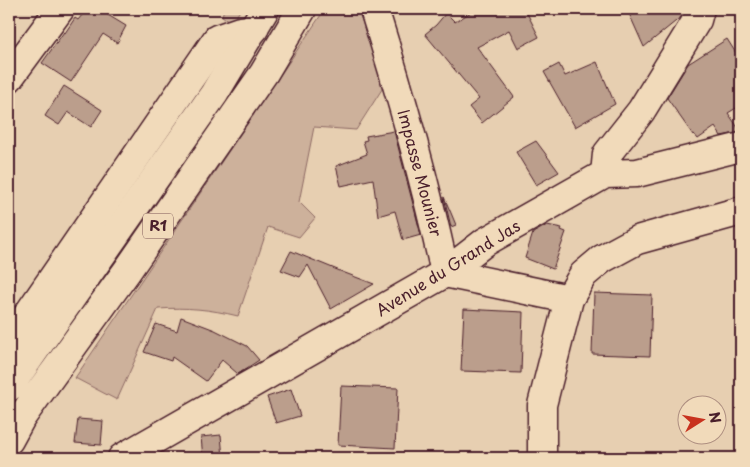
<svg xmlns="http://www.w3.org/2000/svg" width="750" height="467" viewBox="0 0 750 467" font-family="'Playpen Sans',sans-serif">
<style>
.green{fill:#cdb19b;stroke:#8c6863}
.building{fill:#bb9e8c;stroke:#4a1f2b}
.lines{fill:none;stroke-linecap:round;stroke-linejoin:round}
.minor-casing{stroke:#4a1f2b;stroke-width:31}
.highway-casing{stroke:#4a1f2b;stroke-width:31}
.minor{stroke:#f1daba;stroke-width:28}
.highway{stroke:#f1daba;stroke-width:28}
.labels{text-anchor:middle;stroke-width:4;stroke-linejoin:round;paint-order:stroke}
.shield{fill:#f1daba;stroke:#7c5756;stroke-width:1}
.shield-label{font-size:15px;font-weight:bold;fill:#4a1f2b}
.street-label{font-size:16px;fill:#4a1f2b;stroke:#f1daba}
</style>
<rect width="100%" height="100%" fill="#e7cfb1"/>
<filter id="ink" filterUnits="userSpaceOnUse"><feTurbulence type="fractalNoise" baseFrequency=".02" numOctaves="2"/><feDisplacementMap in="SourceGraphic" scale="10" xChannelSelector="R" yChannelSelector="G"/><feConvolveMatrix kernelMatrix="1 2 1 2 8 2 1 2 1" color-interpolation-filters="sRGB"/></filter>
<g filter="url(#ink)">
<path class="green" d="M224,9h17l-9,14 -10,-7z
M325,9h33l26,77 -28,44 -42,-3 -15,75 16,16 -16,19 -31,-10 -30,89c-29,-7 -51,-9 -80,-7l-41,91 -42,-22z"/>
<path class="building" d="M87,9h11l28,17 -9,17 -14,-9 -32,48 -29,-19 22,-31 1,1 10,-15 3,2z
M476,9h49l14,28 -21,11 -9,-18 -32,17 37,50 -32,26 -13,-16 10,-8 -54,-65 11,-9 10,-12 9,9z
M627,9h57l-3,8 -37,30z
M727,39l14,22v44l-13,8 13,19 -20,4 -6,-9 -17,12 -4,-5 -1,1 -26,-37 21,-34z
M597,62l18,42 -40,23 -31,-55 15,-8 6,12z
M64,86l38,24 -11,17 -23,-15 -9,13 -14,-9z
M394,131l27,104 -18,5 -8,-29 -17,5 -5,-37 -32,7 -5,-20 31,-12 -4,-13 4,-1 -1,-4z
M536,141l23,31 -23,13 -20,-33z
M444,197l7,16 5,12 -5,2z
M547,225l15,3 -1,2 5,2 -13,37 -28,-11 8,-25z
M291,251l54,22 29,11 -43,25 -23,-44 -8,12 -19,-7z
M594,293l58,2 -2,61 -58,-2z
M464,309l59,3 -2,61 -60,-2z
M181,317l34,13 32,16 12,14 -21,14 -16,-14 -16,21 -34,-24 -1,4 -27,-9 12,-28 21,7z
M341,386l57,2 -3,60 -57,-3z
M291,389l9,27 -24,7 -9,-26z
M78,419l25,2 -2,24 -26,-2z
M221,435l2,23h-20l-2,-21z"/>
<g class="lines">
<defs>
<path id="minor" d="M374,9c27,86 52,175 71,264l124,26
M9,78l51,-69
M605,174l2,-20 34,-43 56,-91 3,-11
M9,342l208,-303 23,-8 14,-2
M122,458l323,-185 40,-31 120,-68 32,-1 104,-26
M542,458v-53l27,-106 14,-24 19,-16 35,-19 104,-29"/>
<path id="highway" d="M9,387l205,-293 51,-85
M9,440l12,-22 106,-147 137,-198 38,-64"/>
</defs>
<use href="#minor" class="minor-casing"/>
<use href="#highway" class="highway-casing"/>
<use href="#minor" class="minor"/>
<use href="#highway" class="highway"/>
</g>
</g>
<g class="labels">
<rect class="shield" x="143" y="213.5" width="30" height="25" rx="4"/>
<g class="shield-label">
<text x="158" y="231">R1</text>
</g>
<g class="street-label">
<text transform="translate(420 173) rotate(75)" y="6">Impasse Mounier</text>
<text transform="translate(448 268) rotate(-32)" y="6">Avenue du Grand Jas</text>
</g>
</g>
<rect width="750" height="467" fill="none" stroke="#f1daba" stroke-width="30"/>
<rect x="15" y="15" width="720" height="437" fill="none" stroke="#4a1f2b" stroke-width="2" filter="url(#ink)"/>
<g transform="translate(702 420) rotate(79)"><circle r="24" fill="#f1daba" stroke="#ae8f81"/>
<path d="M0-4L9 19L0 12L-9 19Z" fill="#c8321e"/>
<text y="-8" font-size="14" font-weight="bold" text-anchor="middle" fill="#4a1f2b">N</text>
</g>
</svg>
